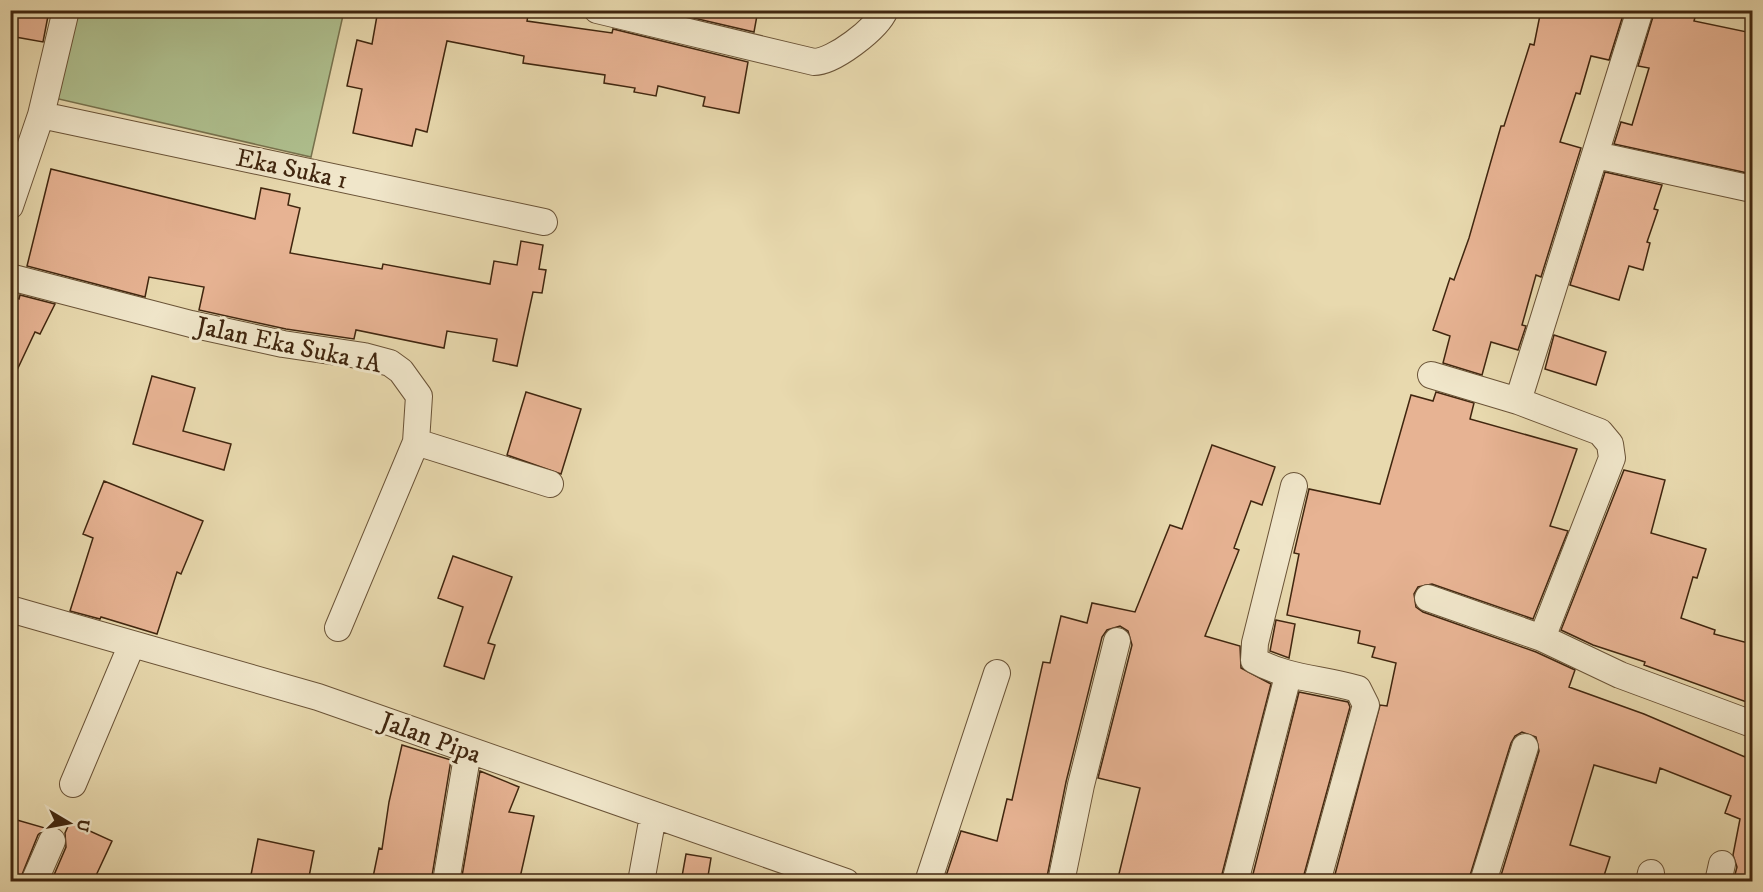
<svg xmlns="http://www.w3.org/2000/svg" width="1763" height="892" viewBox="0 0 1763 892" font-family="'IM FELL DW Pica',serif">
<style>
.green{fill:#afc08f;stroke:#78734f;stroke-width:1.5}
.building{fill:#e7b393;stroke:#40260f;stroke-width:1.5}
.lines{fill:none;stroke-linecap:round;stroke-linejoin:round}
.street-casing{stroke:#6a5337;stroke-width:28}
.street{stroke:#f0e6ca;stroke-width:26}
.labels{text-anchor:middle;stroke-width:6;stroke-linejoin:round;paint-order:stroke}
.street-label{font-size:26px;fill:#40260f;stroke:#f0e6ca}
</style>
<rect width="100%" height="100%" fill="#e8d9ae"/>
<filter id="stains"><feTurbulence type="fractalNoise" baseFrequency=".00333" numOctaves="4"/><feColorMatrix values="0 0 0 0 .2 0 0 0 0 .09 0 0 0 0 .02 0 0 0 .5 -.17"/></filter>
<radialGradient id="worn" r=".72"><stop offset=".6" stop-color="#630" stop-opacity="0"/><stop offset="1" stop-color="#630" stop-opacity=".3"/></radialGradient>
<path class="green" d="M70,11h274l-33,146 -261,-60z"/>
<path class="building" d="M10,10l38,6 -5,26 -33,-6z
M378,10h151l-2,11 85,12 1,-4 135,33 -9,51 -36,-7 2,-9 -47,-11 -2,10 -22,-4 1,-4 -31,-5 1,-8 -82,-12 1,-7 -77,-15 -20,91 -11,-3 -4,17 -59,-13 9,-44 -15,-3 10,-46 15,4z
M673,10h85l-4,22 -82,-19z
M1541,10l83,2 -15,48 -18,-4 -11,38 -4,-1 -16,49 21,6 -40,129 -5,-2 -14,50 4,1 -8,24 -27,-8 -9,33 -39,-12 7,-27 -17,-6 17,-52 4,2 15,-42 32,-112h3l26,-82 4,1z
M1655,10h29l12,4 -2,7 58,12v141l-138,-30 7,-22 11,3 17,-57 -11,-2z
M51,169l204,50 6,-31 29,6 -2,11 12,3 -10,45 92,16 1,-5 107,20 4,-23 23,4 4,-24 22,4 -4,24 7,1 -4,23 -9,-1 -16,74 -24,-5 4,-22 -50,-8 -3,17 -88,-18 -2,9 -68,-10 -87,-19 5,-23 -55,-10 -4,20 -118,-31z
M1605,172l57,13 -8,24 4,1 -11,32 3,1 -7,27 -14,-4 -10,34 -49,-15z
M10,295l9,4 1,-4 35,9 -15,30 -5,-2 -25,53z
M1554,335l52,17 -10,33 -51,-16z
M152,376l43,12 -12,43 48,13 -7,26 -91,-26z
M526,392l55,17 -20,65 -54,-19z
M1436,392l38,11 -4,16 107,30 -27,77 18,5 -35,88 -101,-35 -14,3 -4,7 2,13 7,5 113,40 39,18 -6,17 75,27 101,43 4,-13 3,1v137h-19l4,-15 -4,-12 7,-36 -15,-6 6,-17 -71,-28 -4,15 -62,-18 -24,80 40,12 -8,25h-103l40,-131 -3,-14 -14,-5 -7,4 -4,7 -43,139h-135l47,-177 7,1 9,-43 -24,-6 3,-10 -17,-4 2,-12 -73,-16 12,-61 -5,-1 15,-64 71,15 31,-109 22,6z
M1212,445l63,22 -13,38 -11,-4 -17,47 5,2 -34,86 35,10 1,22 30,16 -51,198h-103l23,-94 -42,-10 34,-133 -4,-14 -8,-5 -13,4 -5,7 -36,145 -20,100h-102l17,-51 36,10 10,-42 5,1 31,-138 7,1 11,-47 26,7 5,-20 43,9 35,-87 12,4z
M1624,470l41,10 -14,53 55,16 -9,29 -4,-1 -12,41 34,12 -1,4 38,10v60l-108,-39 1,-3 -52,-17 -32,-15z
M104,481l99,40 -22,53 -4,-2 -20,62 -56,-17 -1,2 -30,-8 23,-73 -10,-4z
M453,556l59,21 -24,66 7,2 -11,34 -40,-13 19,-59 -25,-9z
M1276,620l19,4 -6,34 -19,-7z
M1299,692l49,10 2,5 -48,175h-51z
M402,745l49,15 -20,122h-59l7,-34 3,1 7,-47z
M480,771l39,16 -10,25 25,4 -15,66h-58z
M10,818l35,10 -7,7 -19,47h-9z
M70,822l42,19 -19,41h-42l15,-35 -1,-14z
M258,839l56,12 -6,31h-24l-33,-7z
M686,854l25,4 -4,24h-26z"/>
<g class="lines">
<defs>
<path id="street" d="M597,10l217,52c19,0 63,-33 71,-52
M41,115l503,107
M1596,155l156,34
M10,206l31,-91 25,-105
M10,277l181,47 92,20 81,12 26,7 11,8 18,25 -3,46 -78,186
M1431,375l87,26
M416,442l134,42
M1294,486l-39,157 -1,17c34,19 67,18 104,29l8,16 -49,177
M1428,598l114,40 78,37 132,49
M10,609l308,88 528,185
M1542,638l70,-180 -2,-14 -10,-12 -82,-31 122,-391
M73,784l59,-140
M34,882l18,-41
M446,882l22,-131
M641,882l12,-66
M928,882l69,-209
M1061,882l20,-97 36,-144
M1235,882l53,-206
M1483,882l42,-135
M1649,882l2,-9
M1718,882l4,-18"/>
</defs>
<use href="#street" class="street-casing"/>
<use href="#street" class="street"/>
</g>
<g class="labels">
<g class="street-label">
<text transform="translate(292 168) rotate(12)" y="9">Eka Suka 1</text>
<text transform="translate(289 344) rotate(12)" y="9">Jalan Eka Suka 1A</text>
<text transform="translate(431 737) rotate(20)" y="9">Jalan Pipa</text>
</g>
</g>
<rect width="1763" height="892" fill="none" stroke="#e8d9ae" stroke-width="36"/>
<rect x="12" y="12" width="1739" height="868" fill="none" stroke="#40260f" stroke-width="3"/>
<rect x="18" y="18" width="1727" height="856" fill="none" stroke="#40260f" stroke-width="1.5"/>
<g transform="translate(69 823) rotate(100)" stroke="#f0e6ca" stroke-width="4.5" paint-order="stroke">
<path d="M0-4.5L10 22L0 15L-10 22Z" fill="#40260f"/>
<text y="-9" font-size="16" font-weight="bold" text-anchor="middle" fill="#40260f">U</text>
</g>
<rect width="100%" height="100%" filter="url(#stains)"/>
<rect width="100%" height="100%" fill="url(#worn)"/>
</svg>
